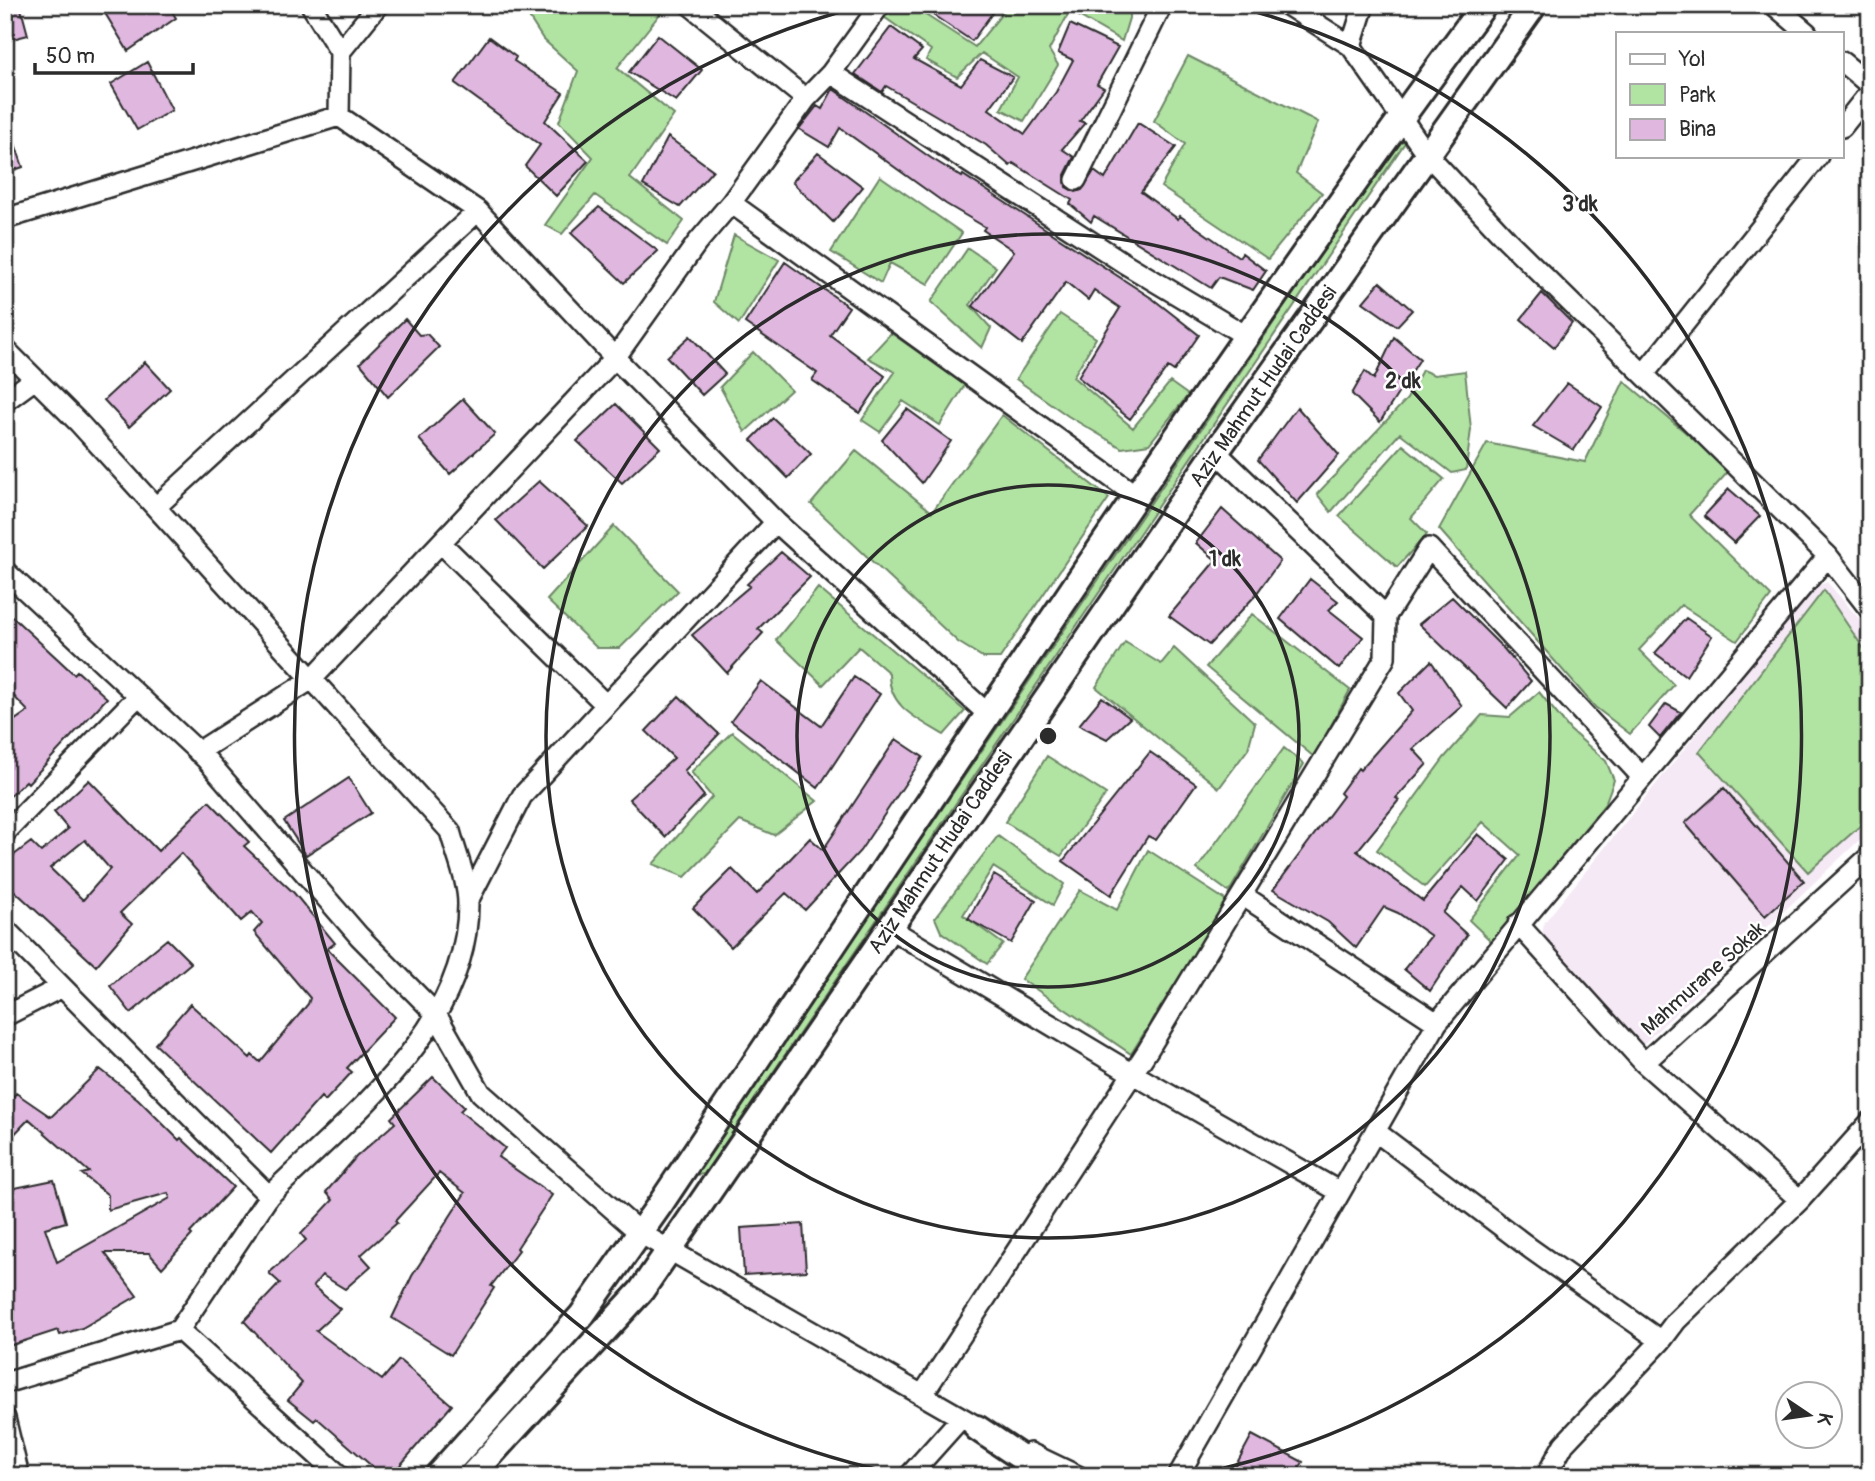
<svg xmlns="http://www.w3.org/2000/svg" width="1875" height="1481" viewBox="0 0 1875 1481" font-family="Pangolin,sans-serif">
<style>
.built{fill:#f5e9f5}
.green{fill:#b1e3a3;stroke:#6e8767;stroke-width:2}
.building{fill:#dfb7df;stroke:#2b2b2b;stroke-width:2;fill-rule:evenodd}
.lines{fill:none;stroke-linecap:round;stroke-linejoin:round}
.minor-casing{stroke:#2b2b2b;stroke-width:24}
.tertiary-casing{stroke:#2b2b2b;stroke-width:30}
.minor{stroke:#fff;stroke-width:19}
.tertiary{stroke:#fff;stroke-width:24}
.ring{fill:none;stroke:#2b2b2b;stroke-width:3.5}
.labels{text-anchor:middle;stroke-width:5;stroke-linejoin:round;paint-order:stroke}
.street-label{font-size:21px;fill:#2b2b2b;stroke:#fff}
.centre{fill:#2b2b2b;stroke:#fff;stroke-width:3.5}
.ring-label{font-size:21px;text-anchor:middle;font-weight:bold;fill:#2b2b2b;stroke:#fff;stroke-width:5;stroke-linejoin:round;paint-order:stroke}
</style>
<rect width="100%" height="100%" fill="#fff"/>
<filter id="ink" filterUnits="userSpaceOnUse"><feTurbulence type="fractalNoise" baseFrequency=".0143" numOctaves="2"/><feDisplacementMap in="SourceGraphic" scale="14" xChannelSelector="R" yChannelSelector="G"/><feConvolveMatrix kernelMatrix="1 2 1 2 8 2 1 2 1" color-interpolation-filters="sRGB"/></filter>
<g filter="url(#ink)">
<path class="built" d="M1827,582l43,49v199l-231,218 -98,-107 3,-18 271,-336z"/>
<path class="green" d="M521,5h146l-50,63 57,47 -44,63 54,43 -17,24 -72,-50 -33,39 -17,-9 48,-68 -34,-35 19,-51 -35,-32z
M896,5h14l65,42 30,-37 -6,-5h134l-11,36 -52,-30 -21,39 9,15 -34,56 -23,-12 17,-32 -36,-24 -25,24 -31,-17 5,-10 -47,-33z
M1188,56l130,66 -22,51 26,20 -54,66 -107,-72 24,-43 -31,-23z
M1401,136l5,5 -702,1033 -7,1 -2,-4z
M880,176l82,57 -34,51 -38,-21 -9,20 -50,-31z
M734,235l45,25 -40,64 -25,-22z
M968,248l28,19 -26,38 21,23 -9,20 -51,-46z
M1060,314l36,24 -23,39 60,51 37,-46 18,13 -39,49 -27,4 -54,-32 -52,-37z
M891,333l74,52 -25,40 -37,-24 -23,31 -18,-12 33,-48 -27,-14z
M753,352l38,38 -46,42 -25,-45z
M1422,370l12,5 31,-4 6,58 -5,41 -14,3 -52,-40 -69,79 -14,-18 90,-95z
M1624,381l79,66 25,25 -39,43 82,81 -34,45 -56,-36 -42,45 35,35 -44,49 -35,-27 -156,-178 48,-86 98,19z
M1002,415l107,83 -109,160h-16l-26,-16 -147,-138 45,-53 76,61z
M1403,445l41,34 -33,39 16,16 -30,33 -58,-51z
M614,526l64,65 -58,57h-23l-50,-48z
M818,588l147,123 -21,24c-26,-16 -56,-28 -55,-62l-30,-26 -36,38 -47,-45z
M1824,590l46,68v159l-62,55 -109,-120z
M1252,614l98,76 -36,67 -108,-90z
M1125,642l36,22 13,-16 81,75 -7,26 -29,39 -123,-101z
M1539,692l31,38 36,31 8,19 -9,24 -113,138 -23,-22 51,-65 -37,-33 -58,65 -48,-37 67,-92 38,-43 28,2z
M732,732l85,69 -43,34 -34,-14 -55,56 -32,-13 59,-67 -21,-25z
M1284,748l20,16 -75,128 -32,-23z
M1047,756l59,38 -45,62 -56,-34z
M998,836l66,48 -11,21 -60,-38 -30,48 40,29 -16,20 -46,-32 -6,-14z
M1148,850l79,51 -96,153 -110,-75 59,-89 37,20z"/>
<path class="building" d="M5,5h15l8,30 -23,6z
M100,5h68l8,13 -48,33z
M918,5h80l-26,36z
M1070,24l48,23 -21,37 7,4 -24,33 5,2 -23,26 12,8 -9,18 1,12 10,5 6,-2 12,-19 11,8 33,-56 38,24 -35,45 37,27 2,-3 59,41 3,-4 24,18 -13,19 -34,-13 -8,11 -117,-72 -3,6 -21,-18 2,-4 -59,-37 -3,3 -24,-21 -56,-33 -44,-26 -4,6 -27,-18 36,-47 31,23 -8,9 47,26 19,-25 33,17 -24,32 36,25 31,-42 17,-32 -15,-7z
M658,35l44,35 -26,31 -47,-29z
M489,37l27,20 -2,4 49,32 -18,28 43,40 -32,35 -31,-30 15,-21 -85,-62z
M147,62l25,48 -35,20 -26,-46z
M833,89l98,69 31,19 1,-2 190,124 46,36 -25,36 -6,-4 -38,52 -52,-42 42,-69 -26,-18 -6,10 -22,-18 -44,62 -49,-38 41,-55 -31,-21 2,-3 -39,-23 -106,-76 -11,19 -30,-18 18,-23 5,3z
M5,123h3l15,44 -18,6z
M668,137l45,33 -33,37 -37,-22z
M818,153l45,34 -30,35 -41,-40z
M599,207l59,44 -34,32 -53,-50z
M785,262l64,45 -19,28 55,41 -25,37 -48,-33 5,-7 -72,-50z
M1380,282l32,28 -15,16 -34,-24z
M1542,293l30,30 -18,24 -33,-28z
M405,319l14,16 8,-1 12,13 -51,50 -28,-34z
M690,336l35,38 -23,21 -35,-38z
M1394,337l26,22 -40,63 -28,-28 13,-23 9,8z
M145,362l25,27 -41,38 -25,-27z
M1567,383l35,24 -28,43 -41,-24z
M463,399l32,35 -45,40 -31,-35z
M616,404l44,44 -38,35 -45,-42z
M1297,407l42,48 -42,48 -39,-43z
M907,409l44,32 -29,42 -40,-43z
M773,418l38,36 -23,24 -37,-38z
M539,481l49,45 -45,43 -47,-49z
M1729,489l31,27 -26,27 -30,-27z
M1222,509l58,52 -26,36 -45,48 -40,-29 47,-56 -20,-17z
M781,552l29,25 -52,52 5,4 -36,40 -35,-38 58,-49 -3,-2z
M1310,579l28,22 -9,9 34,27 -24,32 -59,-50z
M1452,597l52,52 27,32 -24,27 -88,-84z
M5,610l69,64 3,-3 30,27 -79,85 -2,-2 -21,20v-74l23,-16 -23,-24z
M1686,618l26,18 -26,40 -31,-23z
M1431,661l31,45 -49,43 14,15 -31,34 3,2 -42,51 66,50 55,-67 31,26 -31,41 -15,-14 -20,26 24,22 -37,56 -26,-22 27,-33 -33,-23 -14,-6 -28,41 -28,-26 -55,-32 70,-94 -3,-3 18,-25 2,2 52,-59 -13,-18z
M854,677l26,17 -62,94 -87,-67 30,-40 60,45z
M679,696l40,38 -35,37 20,25 -39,41 -36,-38 45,-41 -28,-27z
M1102,697l28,21 -23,21 -28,-14z
M1666,704l15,8 -21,26 -11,-11z
M896,739l27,18 -63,94 -55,59 -19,-17 -55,54 -38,-39 39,-39 25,25 53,-56 13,12z
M1150,752l46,32 -40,56 -8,-4 -37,59 -48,-34z
M349,778l22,35 -65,42 -22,-34z
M89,780l69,71 51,-50 40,41 -5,4 50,47 41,50 -8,6 68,68 -48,51 5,4 -27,29 -4,-4 -50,56 -116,-109 35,-40 60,54 2,-3 8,7 48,-58 2,-6 -56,-66 8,-9 -10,-11 -11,9 -60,-68 -61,60 12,11 -36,42 -91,-84v-20l26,-20 10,10 27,-23 -14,-17zM85,840l25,29 -27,31 -33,-32z
M1724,788l80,93 -39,35 -80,-93z
M994,875l42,25 -25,43 -43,-24z
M167,939l24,24 -60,50 -21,-27z
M100,1069l38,30 41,41 2,-2 52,49 -43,46 2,2 -30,33 -13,-15h-44l32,43 -55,32 -22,7 -2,-5 -49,16 -4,-11v-145l49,-10 12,42 -21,6 12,34 113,-64 -2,-5 -60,17v-15l-26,-21 7,-2 -60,-53 -24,25v-37l11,-14 35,24z
M433,1077l31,30 -4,4 45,37 -7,9 54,38 -35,53 2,2 -28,36 3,2 -43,67 -59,-37 20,-42 53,-83 -26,-20 -44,48 2,2 -36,32 10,11 -26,23 -23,-14 -9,11 27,23 -24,22 66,49 17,-20 53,45 -61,71h-8l-66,-58 -3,3 -26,-21 14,-17 -58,-62 36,-38 -11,-10 37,-33 -5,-6 32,-34 -7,-8 30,-35 39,-34 -4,-5z
M803,1224l3,47 -62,4 -3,-47z
M1252,1435l51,27 -8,14h-65z"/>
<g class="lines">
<defs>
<path id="minor" d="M311,5l29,47 38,-47
M690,5l116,94
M1287,5l64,41 75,107 81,87 321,316 42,54
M1774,5l33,28
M1351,46l13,-41
M1842,62l28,23
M831,73l293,190 124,74
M339,116l1,-64
M1842,127l28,-35
M1076,180l86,-175
M731,203l406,293
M5,219l334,-103 139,95 137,147 161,164 -254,274 -54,105
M5,349l74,74 371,408c6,23 18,50 18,73 0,125 -118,212 -199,292l-264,-267
M1644,374l174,-218
M5,401l30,-22
M1216,452l170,164 43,-68 213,229
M156,507l322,-296
M776,522l213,193
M442,544l164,161
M5,571l201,188 153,177 77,78 45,79 159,140 350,201
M198,752l114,-73 303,-321 82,-115 34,-40 75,-104 25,-26 49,-68
M5,833l133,-137
M1242,895l195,128
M1518,924l126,139 226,-207
M889,928l244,146 207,118
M5,1016l57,-29
M1644,1063l156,137 70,-78
M1375,1131l156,118 130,92 15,-20 124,-121
M269,1196l-90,134 161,146
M5,1383l174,-53
M923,1394l225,-344 237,-392 1,-42
M5,1418l14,58
M1030,1453l48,23
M909,1476l52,-58
M1178,1476l259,-453 391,-467
M1546,1476l18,-32 97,-103"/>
<path id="tertiary" d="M977,1428l72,48
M437,1476l145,-161 79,-112c270,-402 535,-809 823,-1198
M471,1476l170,-185 575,-839 318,-447"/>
</defs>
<use href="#minor" class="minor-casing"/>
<use href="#tertiary" class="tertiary-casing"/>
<use href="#minor" class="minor"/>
<use href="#tertiary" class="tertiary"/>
</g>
</g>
<g class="ring">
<circle cx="1048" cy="736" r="251"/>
<circle cx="1048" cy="736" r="502"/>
<path d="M904 1475A753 753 0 0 1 866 5M1230 5A753 753 0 0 1 1192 1475"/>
</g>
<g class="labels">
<g class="street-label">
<text transform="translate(1263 386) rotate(-55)" y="7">Aziz Mahmut Hudai Caddesi</text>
<text transform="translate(940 852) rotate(-56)" y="7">Aziz Mahmut Hudai Caddesi</text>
<text transform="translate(1703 978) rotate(-42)" y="7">Mahmurane Sokak</text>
</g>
</g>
<circle cx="1048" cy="736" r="10" class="centre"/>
<g class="ring-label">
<text x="1580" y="211">3 dk</text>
<text x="1403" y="388">2 dk</text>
<text x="1225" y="566">1 dk</text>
</g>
<rect width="1875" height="1481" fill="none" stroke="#fff" stroke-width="28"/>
<rect x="14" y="14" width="1847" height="1453" fill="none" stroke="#2b2b2b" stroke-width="2.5" filter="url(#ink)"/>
<rect x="1616" y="32" width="228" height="126" fill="#ffffff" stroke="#aaaaaa" stroke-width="2"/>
<rect x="1630" y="54" width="35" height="10" fill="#ffffff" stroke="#aaaaaa" stroke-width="2"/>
<text x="1679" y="66" font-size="21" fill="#2b2b2b">Yol</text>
<rect x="1630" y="84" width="35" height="21" fill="#b1e3a3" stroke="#aaaaaa" stroke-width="2"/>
<text x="1679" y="102" font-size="21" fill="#2b2b2b">Park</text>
<rect x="1630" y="119" width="35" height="21" fill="#dfb7df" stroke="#aaaaaa" stroke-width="2"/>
<text x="1679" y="136" font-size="21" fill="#2b2b2b">Bina</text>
<g transform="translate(1809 1415) rotate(103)"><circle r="33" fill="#ffffff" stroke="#aaaaaa" stroke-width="2"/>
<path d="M0-5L12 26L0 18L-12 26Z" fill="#2b2b2b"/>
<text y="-10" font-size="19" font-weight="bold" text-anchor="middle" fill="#2b2b2b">K</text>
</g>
<path d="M35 63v10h158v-10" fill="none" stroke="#2b2b2b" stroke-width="3.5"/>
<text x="46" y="63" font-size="21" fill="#2b2b2b" stroke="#ffffff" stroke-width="5" paint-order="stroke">50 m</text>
</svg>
